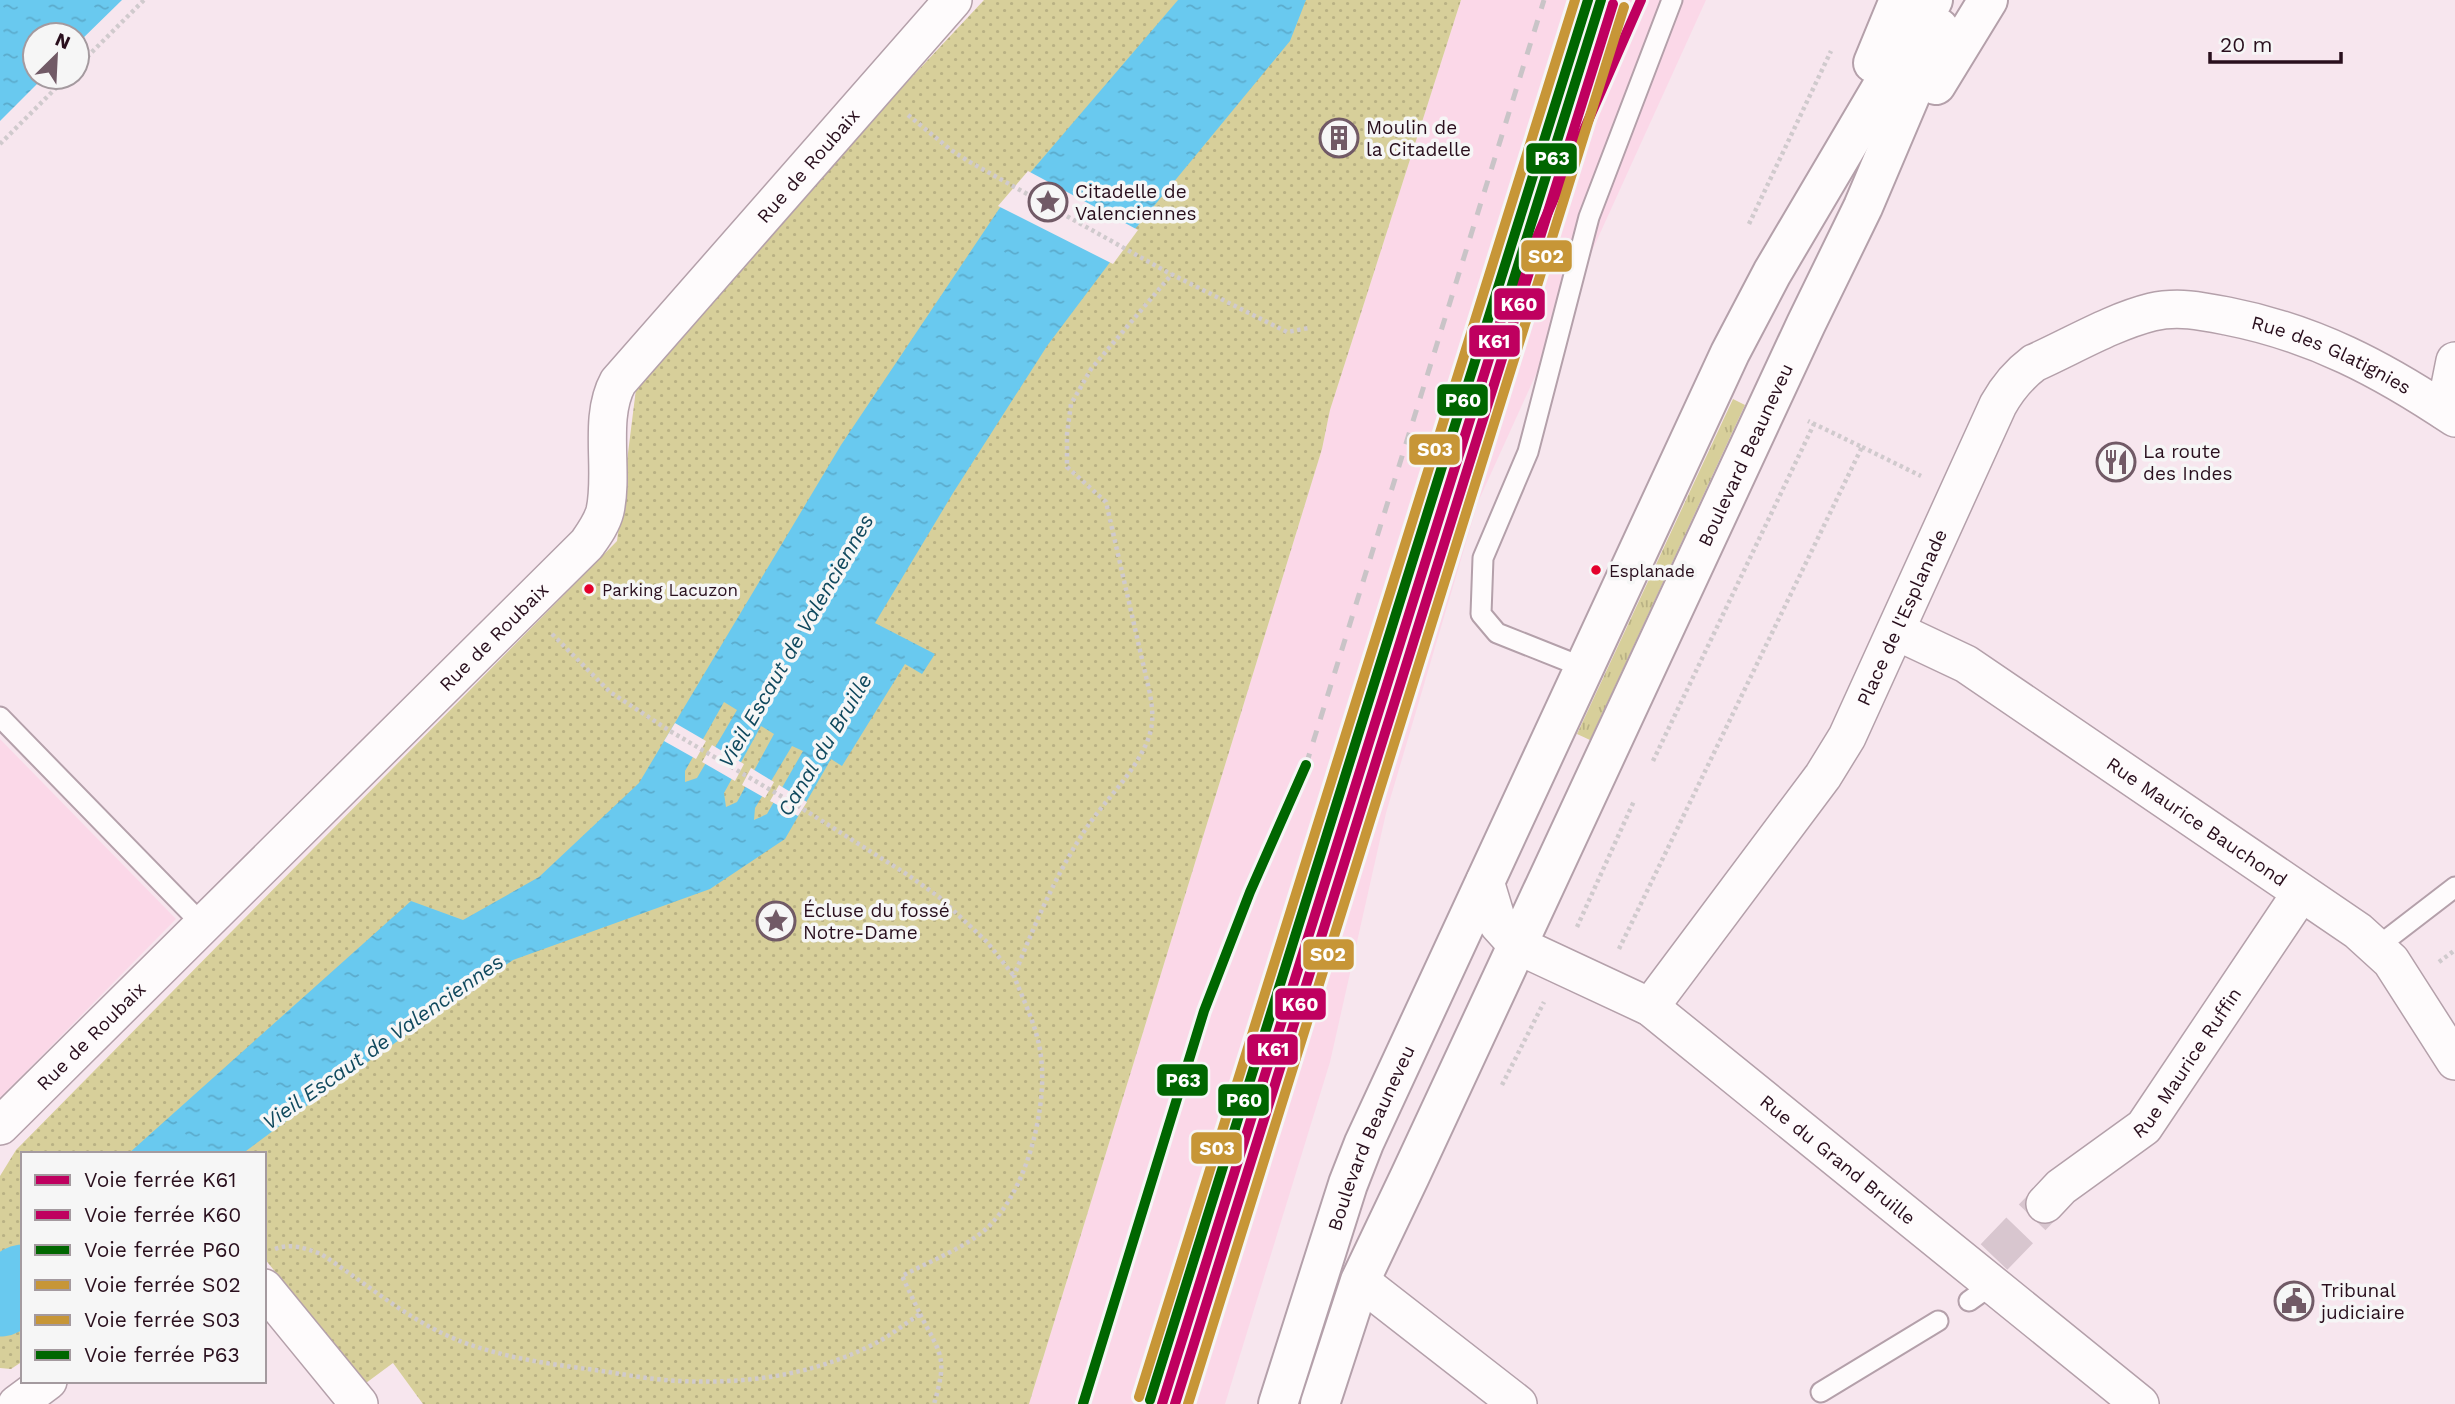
<svg xmlns="http://www.w3.org/2000/svg" width="2455" height="1404" viewBox="0 0 2455 1404" font-family="'Work Sans',sans-serif">
<style>
.built{fill:#fbd8e8}
.grass{fill:url(#grass-tufts)}
.park{fill:url(#park-dots)}
.water{fill:url(#water-ripples);fill-rule:evenodd}
.pier{fill:#f7e6ee}
.lines{fill:none;stroke-linecap:round;stroke-linejoin:round}
.river{stroke:#69c9ef;stroke-width:79}
.street-tunnel{stroke:#d8c6cf;stroke-width:37;stroke-dasharray:37 18;stroke-linecap:butt}
.lane-casing{stroke:#b4a0aa;stroke-width:23}
.street-casing{stroke:#b4a0aa;stroke-width:40}
.secondary-casing{stroke:#b4a0aa;stroke-width:42}
.path{stroke:#d0cacd;stroke-width:4.5;stroke-dasharray:3.5 3.5;stroke-linecap:butt}
.lane{stroke:#fefbfc;stroke-width:19}
.street{stroke:#fefbfc;stroke-width:37}
.secondary{stroke:#fefbfc;stroke-width:38}
.rail{stroke:#c9c4c7;stroke-width:5;stroke-dasharray:12 12;stroke-linecap:butt}
.rail-1-casing{stroke:#f6f6f6;stroke-width:16}
.rail-2-casing{stroke:#f6f6f6;stroke-width:16}
.rail-3-casing{stroke:#f6f6f6;stroke-width:16}
.rail-4-casing{stroke:#f6f6f6;stroke-width:16}
.rail-5-casing{stroke:#f6f6f6;stroke-width:16}
.rail-6-casing{stroke:#f6f6f6;stroke-width:16}
.rail-1{stroke:#bf005f;stroke-width:10}
.rail-2{stroke:#bf005f;stroke-width:10}
.rail-3{stroke:#060;stroke-width:10}
.rail-4{stroke:#c79637;stroke-width:10}
.rail-5{stroke:#c79637;stroke-width:10}
.rail-6{stroke:#060;stroke-width:10}
.bus-dot{fill:#e4002b;stroke:#f6f6f6;stroke-width:2.5}
.labels{text-anchor:middle;stroke-width:7;stroke-linejoin:round;paint-order:stroke}
.bus-label{font-size:17px;fill:#290f1d;stroke:#f6f6f6;text-anchor:start}
.poi-label{font-size:19px;fill:#290f1d;stroke:#f6f6f6;text-anchor:start}
.street-label{font-size:19px;fill:#290f1d;stroke:#f6f6f6}
.water-label{font-size:21px;font-style:italic;fill:#10495e;stroke:#f6f6f6}
.line-badge{stroke:#f6f6f6;stroke-width:2.5}
.badge-label{font-size:19px;text-anchor:middle;font-weight:bold;fill:#fff}
</style>
<defs>
<pattern id="grass-tufts" width="24" height="20" patternUnits="userSpaceOnUse" patternTransform="scale(1.75)"><rect width="24" height="20" fill="#d7cf9a"/><path d="M3 7l-1-3M5 7V3M7 7l1-3M15 17l-1-3M17 17v-4M19 17l1-3" fill="none" stroke="#b9b184"/></pattern>
<pattern id="park-dots" width="8" height="8" patternUnits="userSpaceOnUse" patternTransform="scale(1.75)"><rect width="8" height="8" fill="#d7cf9a"/><path d="M2 2h.1M6 6h.1" fill="none" stroke="#b9b184" stroke-width="1.8" stroke-linecap="round"/></pattern>
<pattern id="water-ripples" width="26" height="14" patternUnits="userSpaceOnUse" patternTransform="scale(1.75)"><rect width="26" height="14" fill="#69c9ef"/><path d="M2 4q2-2 4 0t4 0M15 11q2-2 4 0t4 0" fill="none" stroke="#5babcc"/></pattern>
</defs>
<rect width="100%" height="100%" fill="#f7e6ee"/>
<path class="built" d="M1461,0h245l-228,502 -92,311 -56,249 -105,342h-196l293,-955 8,-39z
M0,739l176,180 -176,179z"/>
<path class="grass" d="M1733,399l12,6 -155,335 -13,-6z"/>
<path class="park" d="M984,0h477l-131,410 -8,39 -293,955h-606l-30,-41 -27,20 -102,-125v-104h-241v207l-12,8 -11,-1v-192l16,-26 601,-609 19,-152 244,-278z"/>
<path class="water" d="M0,0h122l-45,44v-9h-42v42h9l-44,44z
M1178,0h128l-16,41 -155,188 -88,117 -94,147 -78,130 60,31 -13,20 -17,-10 -63,102 -11,-7 -46,80 -75,50 -197,71 -185,130 -86,64h-114l283,-253 52,19 76,-43 100,-94 202,-338 158,-236zM724,702l13,8 -40,68 -12,4v-11zM761,726l13,8 -37,68 -11,5 -2,-14zM792,746l11,5 -36,63 -13,6 1,-12z
M23,1260v18l-23,10v-15l20,-7z"/>
<path class="pier" d="M1028,171l110,59 -25,34 -115,-58z
M675,723l31,18 -10,18 -32,-18z
M712,745l32,19 -9,17 -33,-19z
M751,768l23,14 -9,16 -23,-13z
M779,785l28,17 -9,14 -28,-15z"/>
<g class="lines">
<path class="river" d="M0,1297l23,-13"/>
<path class="street-tunnel" d="M1994,1257l51,-53"/>
<defs>
<path id="lane" d="M1585,668l-88,-35 -16,-19 2,-56 45,-106 61,-235 83,-217
M0,717l203,208
M2377,947l78,-60
M1969,1301l24,-17
M1821,1392l117,-71"/>
<g id="street">
<path d="M2445,411l10,-50"/>
<path id="s1" d="M1896,631l70,33 392,267 33,30 64,100"/>
<path id="s2" d="M1485,881l13,43 19,21 133,62 490,397"/>
<path id="s3" d="M1650,1007l173,-231 24,-39 151,-332c10,-18 20,-30 36,-42 38,-17 78,-41 118,-51 26,-6 50,-1 75,4 87,17 155,53 228,102"/>
<path id="s4" d="M0,1126l587,-582c7,-10 15,-21 18,-33 9,-40 -7,-93 13,-129l335,-382"/>
<path id="s5" d="M2045,1204l16,-17 83,-60 157,-234"/>
<path d="M1360,1281l158,123"/>
<path d="M264,1288l95,116"/>
<path d="M17,1404l31,-23"/>
</g>
<g id="secondary">
<path d="M1873,63l26,-63"/>
<path d="M1936,85l52,-85"/>
<path id="s6" d="M1278,1404l70,-220 16,-41 366,-790 42,-80 161,-273"/>
<path id="s7" d="M1320,1404l40,-123 50,-105 396,-852 57,-117 76,-179"/>
</g>
</defs>
<use href="#lane" class="lane-casing"/>
<use href="#street" class="street-casing"/>
<use href="#secondary" class="secondary-casing"/>
<path class="path" d="M77,67l67,-67
M908,115l43,35 17,11 199,111 120,60 22,-4
M0,144l67,-67
M1749,224l82,-173
M1862,447l59,29
M552,634l58,58 60,39 133,78 105,66 31,22 48,45 27,34
M1653,761l161,-337
M1577,927l57,-126
M1619,949l243,-502 -54,-26
M2439,962l16,-12
M1502,1085l42,-83
M275,1249c16,-6 30,-1 46,5 45,29 84,64 134,85 44,18 93,25 140,31 28,4 57,10 85,11 69,3 134,-6 196,-38 15,-8 30,-20 44,-29l-18,-38c24,-13 53,-24 75,-40 47,-32 71,-125 64,-179 -3,-28 -17,-55 -27,-81 20,-50 41,-100 71,-146 19,-29 48,-55 62,-88 7,-16 6,-31 3,-48l-44,-192 -39,-35v-33l4,-30 20,-35 81,-95
M920,1314c21,41 28,43 14,90"/>
<use href="#lane" class="lane"/>
<use href="#street" class="street"/>
<use href="#secondary" class="secondary"/>
<path class="rail" d="M1306,765l238,-765"/>
<defs>
<path id="rail-1" d="M1162,1404l340,-1087 139,-317"/>
<path id="rail-2" d="M1175,1404l438,-1400"/>
<path id="rail-3" d="M1150,1400l438,-1400"/>
<path id="rail-4" d="M1188,1404l436,-1397"/>
<path id="rail-5" d="M1139,1397l436,-1397"/>
<path id="rail-6" d="M1502,317l99,-317
M1083,1404l121,-393 46,-119 56,-127"/>
</defs>
<use href="#rail-1" class="rail-1-casing"/>
<use href="#rail-2" class="rail-2-casing"/>
<use href="#rail-3" class="rail-3-casing"/>
<use href="#rail-4" class="rail-4-casing"/>
<use href="#rail-5" class="rail-5-casing"/>
<use href="#rail-6" class="rail-6-casing"/>
<use href="#rail-1" class="rail-1"/>
<use href="#rail-2" class="rail-2"/>
<use href="#rail-3" class="rail-3"/>
<use href="#rail-4" class="rail-4"/>
<use href="#rail-5" class="rail-5"/>
<use href="#rail-6" class="rail-6"/>
</g>
<defs>
<symbol id="building-ring" viewBox="-11 -11 22 22"><circle r="9.5" fill="#f6f6f6" stroke="#715a66" stroke-width="1.5"/><path d="M-4-6H4V6H1V3H-1V6H-4ZM-2.5-4.3h1.7v1.8h-1.7ZM.8-4.3h1.7v1.8H.8ZM-2.5-1h1.7V.8h-1.7ZM.8-1h1.7V.8H.8Z" fill="#715a66"/></symbol>
<symbol id="sight-ring" viewBox="-11 -11 22 22"><circle r="9.5" fill="#f6f6f6" stroke="#715a66" stroke-width="1.5"/><path d="M0-6L1.8-2.2L6-1.7L2.9 1.2L3.7 5.4L0 3.3L-3.7 5.4L-2.9 1.2L-6-1.7L-1.8-2.2Z" fill="#715a66"/></symbol>
<symbol id="restaurant-ring" viewBox="-11 -11 22 22"><circle r="9.5" fill="#f6f6f6" stroke="#715a66" stroke-width="1.5"/><path d="M-5-6h1v4h1v-4h1v4h1v-4h1v5L-1.5 .5V6h-2V.5L-5-1ZM5-6V6H3V1.5H1.5Q1.5-4 5-6Z" fill="#715a66"/></symbol>
<symbol id="civic-ring" viewBox="-11 -11 22 22"><circle r="9.5" fill="#f6f6f6" stroke="#715a66" stroke-width="1.5"/><path d="M-.6-6.5H3V-4.5H.6V-3L4-1V1h2V6H-6V1h2V-1L-.6-3ZM-1.2 2.5V6h2.4V2.5Z" fill="#715a66"/></symbol>
</defs>
<g fill-rule="evenodd">
<use href="#building-ring" x="1317" y="116" width="44" height="44"/>
<use href="#sight-ring" x="1026" y="180" width="44" height="44"/>
<use href="#restaurant-ring" x="2094" y="440" width="44" height="44"/>
<use href="#sight-ring" x="754" y="899" width="44" height="44"/>
<use href="#civic-ring" x="2272" y="1279" width="44" height="44"/>
</g>
<g class="bus-dot">
<circle cx="1596" cy="570" r="6"/>
<circle cx="589" cy="589" r="6"/>
</g>
<g class="labels">
<g class="bus-label">
<text x="1609" y="577">Esplanade</text>
<text x="602" y="596">Parking Lacuzon</text>
</g>
<g class="poi-label">
<text x="1366" y="134">Moulin de<tspan x="1366" dy="22">la Citadelle</tspan></text>
<text x="1075" y="198">Citadelle de<tspan x="1075" dy="22">Valenciennes</tspan></text>
<text x="2143" y="458">La route<tspan x="2143" dy="22">des Indes</tspan></text>
<text x="803" y="917">Écluse du fossé<tspan x="803" dy="22">Notre-Dame</tspan></text>
<text x="2321" y="1297">Tribunal<tspan x="2321" dy="22">judiciaire</tspan></text>
</g>
<g class="street-label">
<text dy="7" stroke="none"><textPath href="#s4" startOffset="1283">Rue de Roubaix</textPath></text>
<text dy="7" stroke="none"><textPath href="#s3" startOffset="1071">Rue des Glatignies</textPath></text>
<text dy="7" stroke="none"><textPath href="#s7" startOffset="1041">Boulevard Beauneveu</textPath></text>
<text dy="7" stroke="none"><textPath href="#s3" startOffset="466">Place de l'Esplanade</textPath></text>
<text dy="7" stroke="none"><textPath href="#s4" startOffset="695">Rue de Roubaix</textPath></text>
<text dy="7" stroke="none"><textPath href="#s1" startOffset="357">Rue Maurice Bauchond</textPath></text>
<text dy="7" stroke="none"><textPath href="#s4" startOffset="128">Rue de Roubaix</textPath></text>
<text dy="7" stroke="none"><textPath href="#s5" startOffset="203">Rue Maurice Ruffin</textPath></text>
<text dy="7" stroke="none"><textPath href="#s6" startOffset="282">Boulevard Beauneveu</textPath></text>
<text dy="7" stroke="none"><textPath href="#s2" startOffset="462">Rue du Grand Bruille</textPath></text>
</g>
<g class="water-label">
<text transform="translate(796 641) rotate(-60)" y="7">Vieil Escaut de Valenciennes</text>
<text transform="translate(825 745) rotate(-59)" y="7">Canal du Bruille</text>
<text transform="translate(383 1042) rotate(-35)" y="7">Vieil Escaut de Valenciennes</text>
</g>
</g>
<g class="line-badge">
<rect x="1525" y="142" width="53" height="33" rx="7" fill="#060"/>
<rect x="1520" y="239" width="53" height="34" rx="7" fill="#c79637"/>
<rect x="1493" y="287" width="53" height="34" rx="7" fill="#bf005f"/>
<rect x="1468" y="324" width="53" height="34" rx="7" fill="#bf005f"/>
<rect x="1436" y="383" width="53" height="34" rx="7" fill="#060"/>
<rect x="1408" y="433" width="53" height="33" rx="7" fill="#c79637"/>
<rect x="1302" y="938" width="53" height="33" rx="7" fill="#c79637"/>
<rect x="1274" y="987" width="53" height="34" rx="7" fill="#bf005f"/>
<rect x="1246" y="1033" width="53" height="33" rx="7" fill="#bf005f"/>
<rect x="1156" y="1063" width="53" height="34" rx="7" fill="#060"/>
<rect x="1217" y="1083" width="53" height="34" rx="7" fill="#060"/>
<rect x="1190" y="1131" width="53" height="34" rx="7" fill="#c79637"/>
</g>
<g class="badge-label">
<text x="1552" y="165">P63</text>
<text x="1546" y="263">S02</text>
<text x="1519" y="311">K60</text>
<text x="1494" y="348">K61</text>
<text x="1463" y="407">P60</text>
<text x="1435" y="456">S03</text>
<text x="1328" y="961">S02</text>
<text x="1300" y="1011">K60</text>
<text x="1273" y="1056">K61</text>
<text x="1183" y="1087">P63</text>
<text x="1244" y="1107">P60</text>
<text x="1217" y="1155">S03</text>
</g>
<rect x="21" y="1152" width="245" height="231" fill="#f6f6f6" stroke="#a49a9f" stroke-width="2"/>
<rect x="35" y="1175" width="35" height="10" fill="#bf005f" stroke="#a49a9f" stroke-width="2"/>
<text x="84" y="1187" font-size="21" fill="#290f1d">Voie ferrée K61</text>
<rect x="35" y="1210" width="35" height="10" fill="#bf005f" stroke="#a49a9f" stroke-width="2"/>
<text x="84" y="1222" font-size="21" fill="#290f1d">Voie ferrée K60</text>
<rect x="35" y="1245" width="35" height="10" fill="#006600" stroke="#a49a9f" stroke-width="2"/>
<text x="84" y="1257" font-size="21" fill="#290f1d">Voie ferrée P60</text>
<rect x="35" y="1280" width="35" height="10" fill="#c79637" stroke="#a49a9f" stroke-width="2"/>
<text x="84" y="1292" font-size="21" fill="#290f1d">Voie ferrée S02</text>
<rect x="35" y="1315" width="35" height="10" fill="#c79637" stroke="#a49a9f" stroke-width="2"/>
<text x="84" y="1327" font-size="21" fill="#290f1d">Voie ferrée S03</text>
<rect x="35" y="1350" width="35" height="10" fill="#006600" stroke="#a49a9f" stroke-width="2"/>
<text x="84" y="1362" font-size="21" fill="#290f1d">Voie ferrée P63</text>
<g transform="translate(56 56) rotate(24)"><circle r="33" fill="#f6f6f6" stroke="#a49a9f" stroke-width="2"/>
<path d="M0-5L12 26L0 18L-12 26Z" fill="#715a66"/>
<text y="-10" font-size="19" font-weight="bold" text-anchor="middle" fill="#290f1d">N</text>
</g>
<path d="M2210 52v10h131v-10" fill="none" stroke="#290f1d" stroke-width="3.5"/>
<text x="2220" y="52" font-size="21" fill="#290f1d" stroke="#f6f6f6" stroke-width="5" paint-order="stroke">20 m</text>
</svg>
